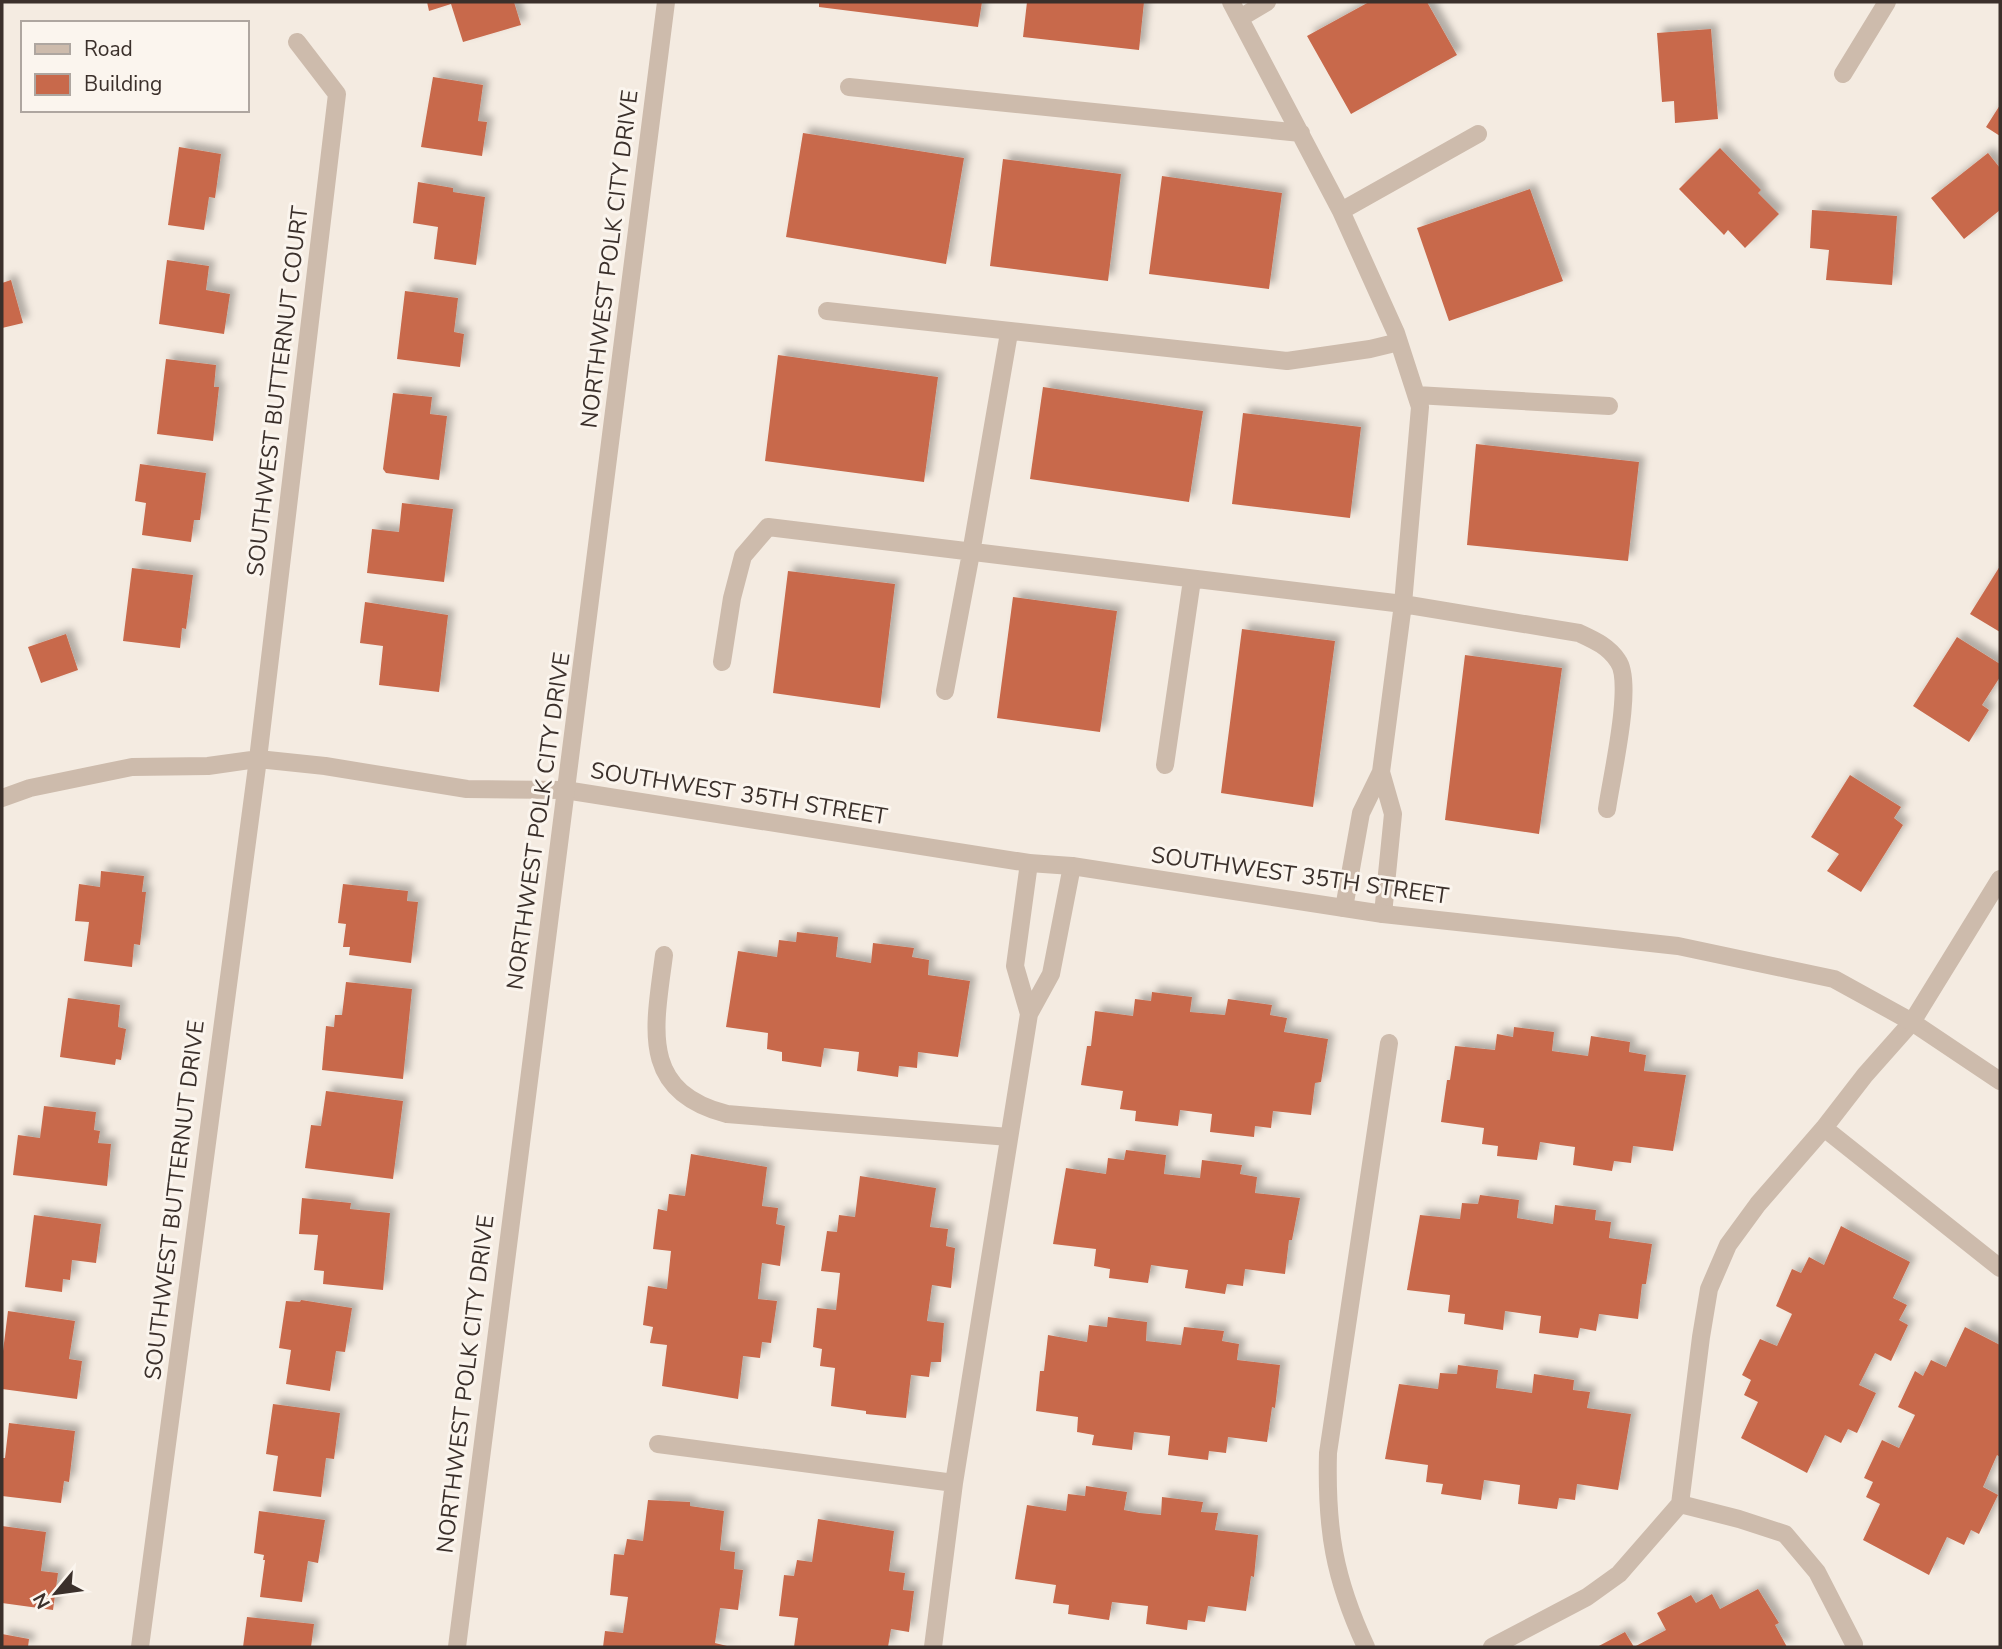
<svg xmlns="http://www.w3.org/2000/svg" width="2002" height="1649" viewBox="0 0 2002 1649" font-family="'Nunito Sans',sans-serif">
<style>
.building{fill:#c8694b;filter:url(#shadow)}
.lines{fill:none;stroke-linecap:round;stroke-linejoin:round}
.service{stroke:#cdbbac;stroke-width:18}
.minor{stroke:#cdbbac;stroke-width:18}
.tertiary{stroke:#cdbbac;stroke-width:18}
.labels{text-anchor:middle;stroke-width:6;stroke-linejoin:round;paint-order:stroke}
.street-label{font-size:23px;fill:#3b302b;stroke:#fbf5ee}
</style>
<defs>
<filter id="shadow"><feDropShadow dx="6" dy="-6" stdDeviation="3.5" flood-color="#0004"/></filter>
</defs>
<rect width="100%" height="100%" fill="#f4ebe1"/>
<path class="building" d="M427,2h87l7,23 -58,17 -12,-38 -22,7z
M819,2h163l-4,25 -159,-20z
M1027,2h117l-5,48 -116,-13z
M1369,2h58l30,53 -106,59 -44,-78z
M1711,29l7,90 -43,4 -1,-22 -12,1 -5,-69z
M433,77l50,8 -5,36 9,1 -5,34 -61,-9z
M2000,105v31l-14,-9z
M803,133l161,25 -18,106 -160,-27z
M179,147l42,7 -6,44 -6,-1 -5,33 -36,-5z
M1720,148l41,42 -3,3 21,21 -34,34 -17,-18 -4,5 -45,-46z
M1988,153l12,15v42l-36,29 -33,-41z
M1003,159l118,15 -13,107 -118,-15z
M1162,176l120,17 -13,96 -120,-15z
M418,182l35,6v4l32,5 -9,68 -42,-6 4,-32 -25,-4z
M1530,189l33,92 -114,40 -32,-93z
M1812,210l85,6 -5,69 -66,-5 3,-30 -19,-2z
M167,260l42,6 -3,24 24,4 -6,40 -65,-10z
M11,280l12,43 -21,5v-45z
M405,291l53,7 -4,34 10,2 -4,33 -63,-8z
M778,355l160,22 -14,105 -159,-21z
M166,359l50,6 -2,22h5l-6,54 -56,-7z
M1043,387l160,24 -14,91 -159,-23z
M393,393l39,4 -2,17 17,2 -8,64 -53,-7 -3,-4z
M1243,413l118,14 -11,91 -118,-14z
M1476,444l163,18 -11,99 -161,-16z
M140,464l66,9 -6,47h-6l-3,22 -49,-7 4,-32 -11,-2z
M402,503l51,6 -9,73 -77,-9 5,-44 27,3z
M2000,566v66l-30,-18z
M132,568l61,7 -7,54 -4,-1 -2,20 -57,-7z
M788,571l107,13 -15,124 -107,-15z
M1013,597l104,14 -17,121 -103,-14z
M365,602l83,13 -9,77 -60,-7 4,-39 -23,-3z
M1242,629l93,12 -22,166 -92,-14z
M66,634l12,36 -37,13 -13,-36z
M1957,637l43,27v13l-18,28 7,5 -20,32 -56,-36z
M1465,655l97,13 -23,166 -94,-14z
M1850,775l51,32 -7,11 9,7 -42,67 -34,-21 12,-17 -28,-17z
M101,871l43,5 -2,16h4l-6,53 -6,-1 -2,23 -48,-6 5,-39 -14,-1 4,-37 21,3z
M343,884l65,7 -1,10 11,1 -7,61 -62,-8 1,-8h-7l3,-23 -8,-1z
M797,932l41,5 -2,20 35,6 2,-20 41,5 -2,9 17,3 -1,15 42,6 -12,76 -40,-5 -1,16 -18,-2 -1,11 -41,-6 2,-19 -35,-4 -3,19 -39,-6v-9l-15,-3 1,-16 -42,-6 12,-76 39,6 2,-17 17,2z
M346,982l66,7 -9,90 -81,-9 4,-44 8,1 1,-12h7z
M1152,992l40,5 -2,15 35,3 3,-16 44,6 -2,10 17,3 -3,14 44,7 -7,43 -6,1 -4,32 -38,-4 -2,17 -16,-2 -1,11 -44,-5 2,-18 -32,-4 -2,16 -43,-5 1,-10 -16,-2 3,-18 -42,-6 6,-39h4l4,-35 38,5 2,-17 16,2z
M68,998l52,7 -2,22 8,2 -5,31 -5,-1 -1,6 -55,-8z
M1514,1027l40,5 -2,19 36,5 3,-20 39,6 -1,10 17,3 -2,16 42,4 -13,76 -40,-5 -2,17 -17,-2 -2,10 -39,-6 2,-18 -15,-2 -20,-3 -3,18 -40,-4 1,-10 -16,-2 2,-16 -43,-6 6,-42h3l5,-34 40,4 2,-16 16,3z
M326,1091l77,10 -10,78 -88,-11 6,-43 10,1z
M44,1106l52,6 -2,18 6,1 -2,12 13,1 -4,42 -94,-11 5,-40 22,3z
M1126,1150l40,5 -2,19 36,4 2,-18 40,5 -2,9 17,3 -2,16 45,5 -8,42h-3l-4,34 -40,-5 -2,17 -16,-2 -2,10 -40,-6 3,-18 -16,-2 -21,-3 -3,18 -39,-5 1,-9 -16,-3 2,-17 -43,-5 13,-76 40,6 2,-16 16,2z
M691,1154l76,13 -5,39 16,2 -2,16 9,2 -5,40 -18,-3 -4,36 19,2 -6,42 -9,-1 -2,16 -17,-2 -5,43 -76,-13 5,-41 -17,-2 3,-16 -10,-2 5,-39 19,3 4,-38 -18,-2 5,-40 9,2 2,-17 16,2z
M860,1176l76,12 -6,39 18,2 -2,17 9,2 -4,40 -19,-3 -5,36 17,2 -3,39h-10l-2,15 -18,-2 -5,43 -40,-4v-3l-35,-5 4,-38 -15,-2 2,-17 -9,-2 4,-39 19,2 4,-37 -19,-2 6,-40 10,1 2,-17 16,2z
M1480,1195l39,5 -2,18 36,6 2,-19 41,5 -1,10 16,2 -2,16 43,6 -6,40h-4l-4,35 -39,-5 -3,17 -16,-3 -2,10 -39,-5 2,-17 -36,-5 -2,19 -39,-6 1,-10 -17,-2 2,-17 -43,-5 13,-75 40,4 2,-16 16,1z
M302,1198l49,5 -1,6 40,4 -7,77 -60,-6 1,-13 -10,-1 4,-35 -19,-1z
M34,1215l67,9 -5,39 -24,-3 -2,20 -7,-1 -1,13 -37,-5z
M1841,1226l69,36 -17,36 14,7 -8,15 9,5 -17,36 -16,-8 -16,32 17,8 -19,40 -9,-4 -7,14 -16,-8 -18,38 -66,-35 17,-36 -14,-7 7,-15 -9,-5 18,-36 17,7 15,-32 -16,-8 16,-37 9,4 8,-16 15,8z
M301,1300l51,8 -7,44 -9,-1 -6,40 -44,-7 5,-34 -12,-2 7,-47 14,1z
M8,1311l67,10 -6,38 13,2 -5,38 -75,-10v-30z
M1108,1317l39,5 -1,19 18,2 17,2 3,-18 40,4 -2,10 17,3 -2,16 43,5 -5,43 -3,-1 -5,35 -39,-5 -2,16 -17,-2 -1,9 -40,-5 2,-19 -36,-4 -2,18 -40,-5 2,-10 -17,-3 1,-15 -42,-6 4,-40h4l4,-36 39,7 2,-17 18,2z
M1965,1327l35,18v112l-3,-2 -14,32 15,8 -19,39 -8,-4 -7,15 -17,-8 -18,38 -66,-35 17,-36 -14,-7 7,-15 -9,-4 18,-38 17,8 16,-33 -17,-8 17,-36 8,5 8,-16 15,7z
M1458,1365l40,5 -2,18 16,2 20,3 2,-19 40,6 -1,10 17,2 -3,16 44,6 -13,76 -41,-6 -2,16 -16,-2 -2,11 -39,-5 2,-19 -36,-5 -3,20 -40,-6 2,-10 -17,-2 2,-17 -43,-6 14,-75 39,5 2,-16 17,1z
M273,1404l67,9 -6,46 -8,-1 -5,39 -48,-6 5,-35 -12,-2z
M9,1423l66,8 -6,51 -5,-1 -3,22 -59,-7v-38h3z
M1086,1486l41,6 -3,18 16,3 21,2 1,-18 41,5 -2,10 17,1 -3,17 43,5 -4,42 -3,-1 -5,35 -38,-5 -3,16 -17,-2 -1,10 -41,-6 2,-18 -36,-4 -3,18 -41,-6 1,-9 -16,-2 3,-18 -41,-6 12,-74 39,6 2,-17 17,2z
M648,1500l42,2v4l34,5 -4,39 15,2 -1,17 9,1 -5,40 -18,-2 -5,35 16,4h-128l2,-16 18,2 5,-36 -18,-2 4,-41 10,1 3,-16 16,2z
M259,1511l66,9 -7,43 -10,-2 -6,41 -42,-5 5,-37h-2l1,-5 -10,-2z
M818,1519l76,12 -5,40 16,2 -2,17 11,1 -5,41 -18,-3 -3,18h-94l4,-29 -19,-2 5,-41 10,1 3,-16 15,2z
M2,1526l44,6 -5,39 17,2 -5,37 -51,-7z
M1758,1589l21,34 -4,2 12,22h-153l32,-17 -9,-17 34,-18 5,8 16,-9 8,15z
M247,1617l67,7 -3,23h-68z
M1625,1632l9,15h-37z
M2,1634l27,5 -1,8h-26z"/>
<g class="lines">
<path class="service" d="M1231,2l110,209 55,122 24,74 -17,197 -22,168 -20,41 -17,95
M1240,18l27,-16
M849,87l452,46
M1341,211l137,-77
M827,311l460,50 83,-12 29,-7
M1416,395l193,11
M722,662l10,-64 11,-42 25,-29 635,77 176,29c15,7 29,13 39,28 16,22 -7,118 -11,148
M945,691l26,-138 38,-220
M1165,765l27,-185
M1381,772l12,42 -10,100
M664,955c-9,71 -26,136 63,159l282,23
M1029,1014l-14,-48 14,-103
M1824,1128l176,140
M658,1444l296,39
M1680,1504l59,15 46,15 32,38 37,72
M933,1647l21,-164 75,-469 22,-40 21,-108
M1366,1647c-32,-69 -40,-118 -38,-194l61,-410
M1492,1647l95,-50 32,-23 61,-70 21,-167 8,-48 19,-44 30,-41 66,-76 41,-53 47,-53"/>
<path class="minor" d="M1843,74l44,-72
M2,798l28,-10 102,-21 76,-1 50,-7 67,7 142,23 98,1 464,73 43,3 311,48 295,32 156,33 78,43 88,59
M1912,1022l88,-143
M140,1647l118,-888 79,-665 -40,-52"/>
<path class="tertiary" d="M457,1647l209,-1645"/>
</g>
<g class="labels">
<g class="street-label">
<text transform="translate(609 259) rotate(-83)" y="8">NORTHWEST POLK CITY DRIVE</text>
<text transform="translate(277 391) rotate(-83)" y="8">SOUTHWEST BUTTERNUT COURT</text>
<text transform="translate(739 793) rotate(9)" y="8">SOUTHWEST 35TH STREET</text>
<text transform="translate(538 821) rotate(-82)" y="8">NORTHWEST POLK CITY DRIVE</text>
<text transform="translate(1300 875) rotate(8)" y="8">SOUTHWEST 35TH STREET</text>
<text transform="translate(174 1200) rotate(-83)" y="8">SOUTHWEST BUTTERNUT DRIVE</text>
<text transform="translate(465 1384) rotate(-83)" y="8">NORTHWEST POLK CITY DRIVE</text>
</g>
</g>
<rect width="2002" height="1649" fill="none" stroke="#3b302b" stroke-width="7"/>
<rect x="21" y="21" width="228" height="91" fill="#fbf5ee" stroke="#aea6a0" stroke-width="2"/>
<rect x="35" y="44" width="35" height="10" fill="#cdbbac" stroke="#aea6a0" stroke-width="2"/>
<text x="84" y="56" font-size="21" fill="#3b302b">Road</text>
<rect x="35" y="74" width="35" height="21" fill="#c8694b" stroke="#aea6a0" stroke-width="2"/>
<text x="84" y="91" font-size="21" fill="#3b302b">Building</text>
<g transform="translate(56 1593) rotate(241)" stroke="#fbf5ee" stroke-width="5" paint-order="stroke">
<path d="M0-5L12 26L0 18L-12 26Z" fill="#3b302b"/>
<text y="-10" font-size="19" font-weight="bold" text-anchor="middle" fill="#3b302b">N</text>
</g>
</svg>
